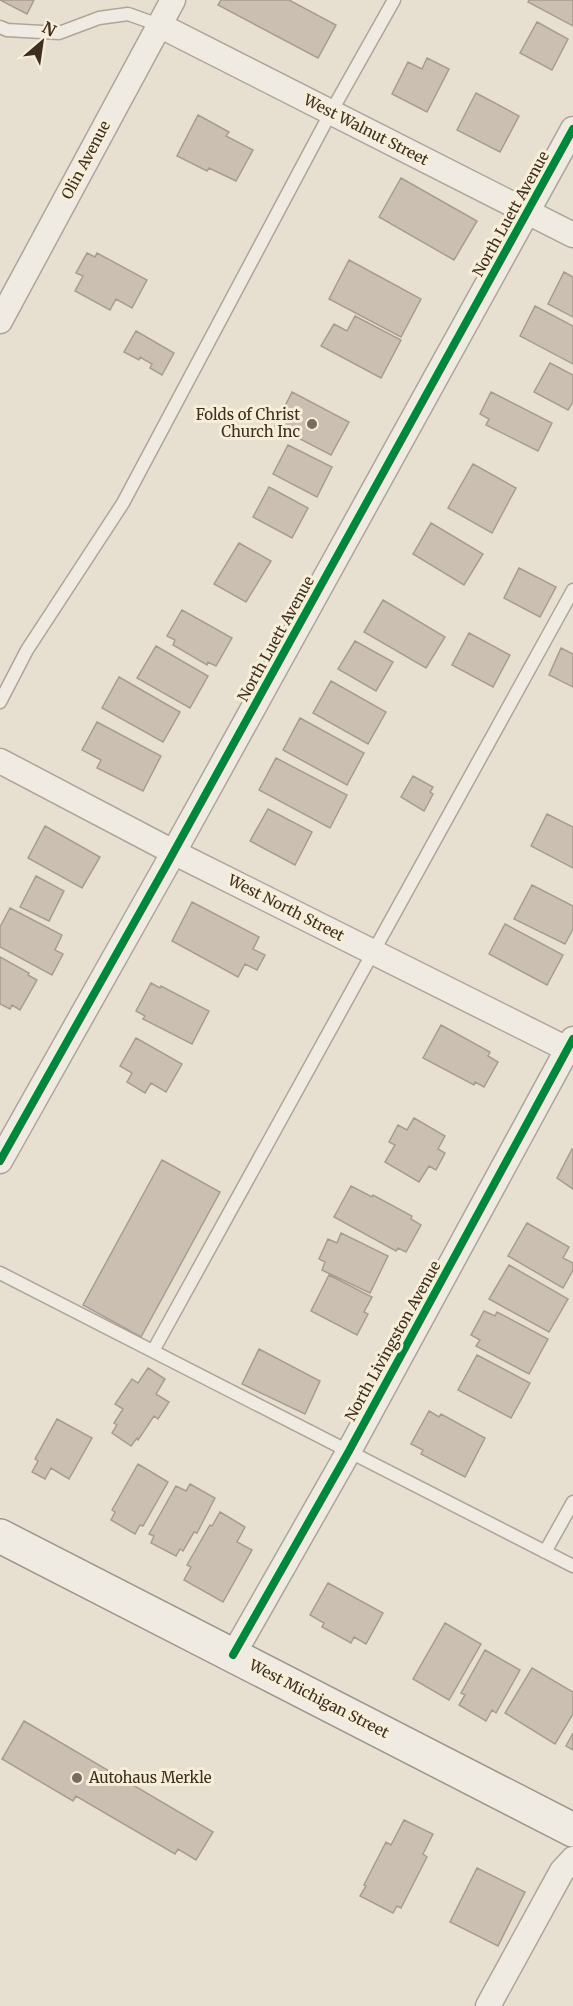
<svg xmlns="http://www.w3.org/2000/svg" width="573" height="2006" viewBox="0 0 573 2006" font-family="Merriweather,serif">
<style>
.building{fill:#cbbfb2;stroke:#a89c90;stroke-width:1.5}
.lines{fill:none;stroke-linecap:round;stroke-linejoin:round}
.service-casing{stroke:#ada599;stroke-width:15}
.minor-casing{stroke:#ada599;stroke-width:27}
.secondary-casing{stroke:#9c958a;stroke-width:36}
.service{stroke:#efebe3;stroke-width:12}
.minor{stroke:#efebe3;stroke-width:24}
.secondary{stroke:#efebe3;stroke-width:33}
.cycleway-casing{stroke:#f7eed8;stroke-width:11}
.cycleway{stroke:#00873e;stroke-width:8}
.poi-dot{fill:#786c5e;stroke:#f7eed8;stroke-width:2}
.labels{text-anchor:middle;stroke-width:6;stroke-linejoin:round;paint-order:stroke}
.street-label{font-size:15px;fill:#3d2e20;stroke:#f7eed8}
.poi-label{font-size:15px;fill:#3d2e20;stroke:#f7eed8;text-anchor:end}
</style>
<rect width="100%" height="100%" fill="#e7e0d1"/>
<path class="building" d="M0,0h34l-7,14z
M221,0h68l47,25 -18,33 -100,-53z
M529,0h44v26l-45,-24z
M537,22l31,17 -16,31 -32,-17z
M427,58l22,11 -22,43 -35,-18 16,-32 14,7z
M476,93l43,23 -19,36 -43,-22z
M198,115l31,17 -3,4 27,14 -17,31 -27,-13 -2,3 -30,-15z
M401,178l76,43 -23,39 -75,-43z
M87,253l8,4 2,-4 50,27 -15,28 -16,-9 -6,11 -35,-19 8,-15 -7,-3z
M349,260l72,39 -20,38 -72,-38z
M564,272l9,5v40l-25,-13z
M535,306l38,20v38l-53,-28z
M355,316l46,24 -20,38 -60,-32 13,-22 13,7z
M136,331l38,22 -12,22 -12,-7 2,-4 -12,-7 -1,3 -15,-8z
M550,363l23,12v27l-5,8 -34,-18z
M292,392l57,30 -18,33 -56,-29z
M491,392l61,31 -14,28 -52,-26 3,-6 -9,-5z
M288,445l44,22 -15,30 -44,-23z
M473,464l43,24 -24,45 -44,-25z
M269,487l39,21 -16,30 -39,-21z
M431,523l52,31 -19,31 -51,-31z
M239,543l32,18 -25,41 -32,-18z
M519,568l37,19 -16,30 -36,-19z
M383,600l62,37 -19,31 -62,-36z
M182,610l50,28 -16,28 -8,-4 -1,3 -34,-20 2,-5 -8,-4z
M469,633l41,22 -17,32 -41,-22z
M355,641l38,21 -17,29 -38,-22z
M156,646l52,30 -18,32 -53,-30z
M561,648l12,6v33l-24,-12z
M119,677l61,35 -17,30 -61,-34z
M331,681l55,31 -18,32 -55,-31z
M300,718l64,35 -17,32 -64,-35z
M97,722l64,34 -18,35 -46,-23 4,-8 -19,-10z
M276,758l71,37 -17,33 -71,-38z
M413,776l20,11 -3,5 3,2 -9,17 -23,-14z
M268,809l44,23 -17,33 -45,-24z
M547,814l26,13v41l-42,-22z
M45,826l55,31 -18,31 -54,-30z
M36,876l28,15 -15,30 -29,-14z
M532,885l41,21v23l-8,15 -51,-25z
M192,902l67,35 -6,12 12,6 -8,15 -12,-6 -7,13 -66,-36z
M10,908l52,27 -7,15 8,4 -11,21 -52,-28v-20z
M505,924l58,31 -16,30 -58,-31z
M0,957l29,16 -1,2 9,5 -17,30 -8,-5 -2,4 -10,-5z
M151,983l9,5 1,-2 48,25 -17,33 -49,-25 2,-3 -9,-5z
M441,1025l49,27 -2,4 10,6 -14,25 -9,-5 -1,3 -51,-27z
M136,1038l46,26 -16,28 -15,-9 -6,10 -18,-11 5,-9 -12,-7z
M414,1118l31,18 -7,13 7,4 -9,17 -7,-4 -10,16 -34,-20 10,-17 -6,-3 9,-17 9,5z
M572,1149l1,1v39l-16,-11z
M162,1160l58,32 -79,145 -58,-32z
M351,1186l21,11 1,-2 39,21 -1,3 10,6 -15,27 -8,-4 -2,3 -62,-34z
M527,1223l42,24 -6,11 10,5v7l-10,18 -55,-32z
M341,1233l47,23 -18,37 -48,-23 3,-8 -6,-3 9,-20 9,4z
M509,1265l59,34 -19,33 -60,-33z
M329,1275l43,22 -8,15 4,2 -11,21 -46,-24z
M484,1311l11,5 2,-4 51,27 -19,35 -53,-28 4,-6 -9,-5z
M259,1349l61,32 -15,33 -63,-30z
M477,1355l53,28 -19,35 -53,-28z
M148,1368l17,11 -9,15 13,8 -11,17 -4,-3 -16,24 -1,-2 -6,8 -19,-13 5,-8 -3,-2 9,-14 -8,-5 17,-25 6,4z
M429,1411l10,6 2,-3 44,24 -20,39 -44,-23 2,-4 -12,-6z
M57,1419l35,19 -23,41 -18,-11 -6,11 -13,-7 6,-11 -3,-2z
M138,1464l30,18 -25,44 -3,-1 -5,9 -24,-14 4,-8 -3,-2z
M190,1484l25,14 -18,35 -3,-1 -11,19 -3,-2 -4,7 -25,-13 3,-7 -5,-2 27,-48 10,5z
M220,1512l25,15 -8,15 15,8 -29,52 -39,-22 7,-13 -4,-2 23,-40 2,1z
M328,1583l55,30 -17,31 -12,-7 -3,6 -29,-16 2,-4 -14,-8z
M445,1623l36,21 -32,56 -36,-21z
M485,1650l35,20 -24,43 -4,-3 -6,11 -27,-16 6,-10 -4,-2z
M532,1668l41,24v22l-18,30 -50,-31z
M24,1721l189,111 -17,28 -18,-11 -3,5 -99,-58 -3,5 -71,-42z
M573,1733v17l-7,-4z
M404,1820l29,14 -10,20 4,3 -26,51 -4,-2 -4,7 -33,-17 6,-10 -2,-1 22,-43 5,3z
M477,1868l48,24 -27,54 -48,-24z"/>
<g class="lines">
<defs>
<path id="service" d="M0,27l7,3 52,3 40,-15 29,-4 31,11
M0,702l27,-52 96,-147 208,-391 63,-112
M0,1273l573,293
M153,1351l420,-761
M545,1552l28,-50"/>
<path id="minor" d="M159,25l414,210
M0,321l173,-321
M0,761l173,91 400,200
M0,1161l166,-295 407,-737
M233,1655l116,-204 224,-412
M488,2006l74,-135 11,-12"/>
<path id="secondary" d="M0,1536l573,294"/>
</defs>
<use href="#service" class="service-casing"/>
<use href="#minor" class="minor-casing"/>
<use href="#secondary" class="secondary-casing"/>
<use href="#service" class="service"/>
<use href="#minor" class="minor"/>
<use href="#secondary" class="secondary"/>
<defs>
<path id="cycleway" d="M0,1161l166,-295 407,-737
M233,1655l116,-204 224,-412"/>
</defs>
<use href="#cycleway" class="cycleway-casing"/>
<use href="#cycleway" class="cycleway"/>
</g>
<g class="poi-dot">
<circle cx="312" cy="424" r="6"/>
<circle cx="77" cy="1778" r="6"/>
</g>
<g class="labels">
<g class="street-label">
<text transform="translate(366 130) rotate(27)" y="5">West Walnut Street</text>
<text transform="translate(86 160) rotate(-62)" y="5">Olin Avenue</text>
<text transform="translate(511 214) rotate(-61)" y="5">North Luett Avenue</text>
<text transform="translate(276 639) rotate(-61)" y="5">North Luett Avenue</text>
<text transform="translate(286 908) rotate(27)" y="5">West North Street</text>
<text transform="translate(393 1341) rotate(-61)" y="5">North Livingston Avenue</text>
<text transform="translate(319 1699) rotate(27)" y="5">West Michigan Street</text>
</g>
<g class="poi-label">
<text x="300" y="420">Folds of Christ<tspan x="300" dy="17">Church Inc</tspan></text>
<text x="89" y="1783" text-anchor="start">Autohaus Merkle</text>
</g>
</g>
<g transform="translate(42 42) rotate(29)" stroke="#f7eed8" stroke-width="4.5" paint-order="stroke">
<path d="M0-4.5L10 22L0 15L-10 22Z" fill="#3d2e20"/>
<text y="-9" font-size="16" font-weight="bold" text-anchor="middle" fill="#3d2e20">N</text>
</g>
</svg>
